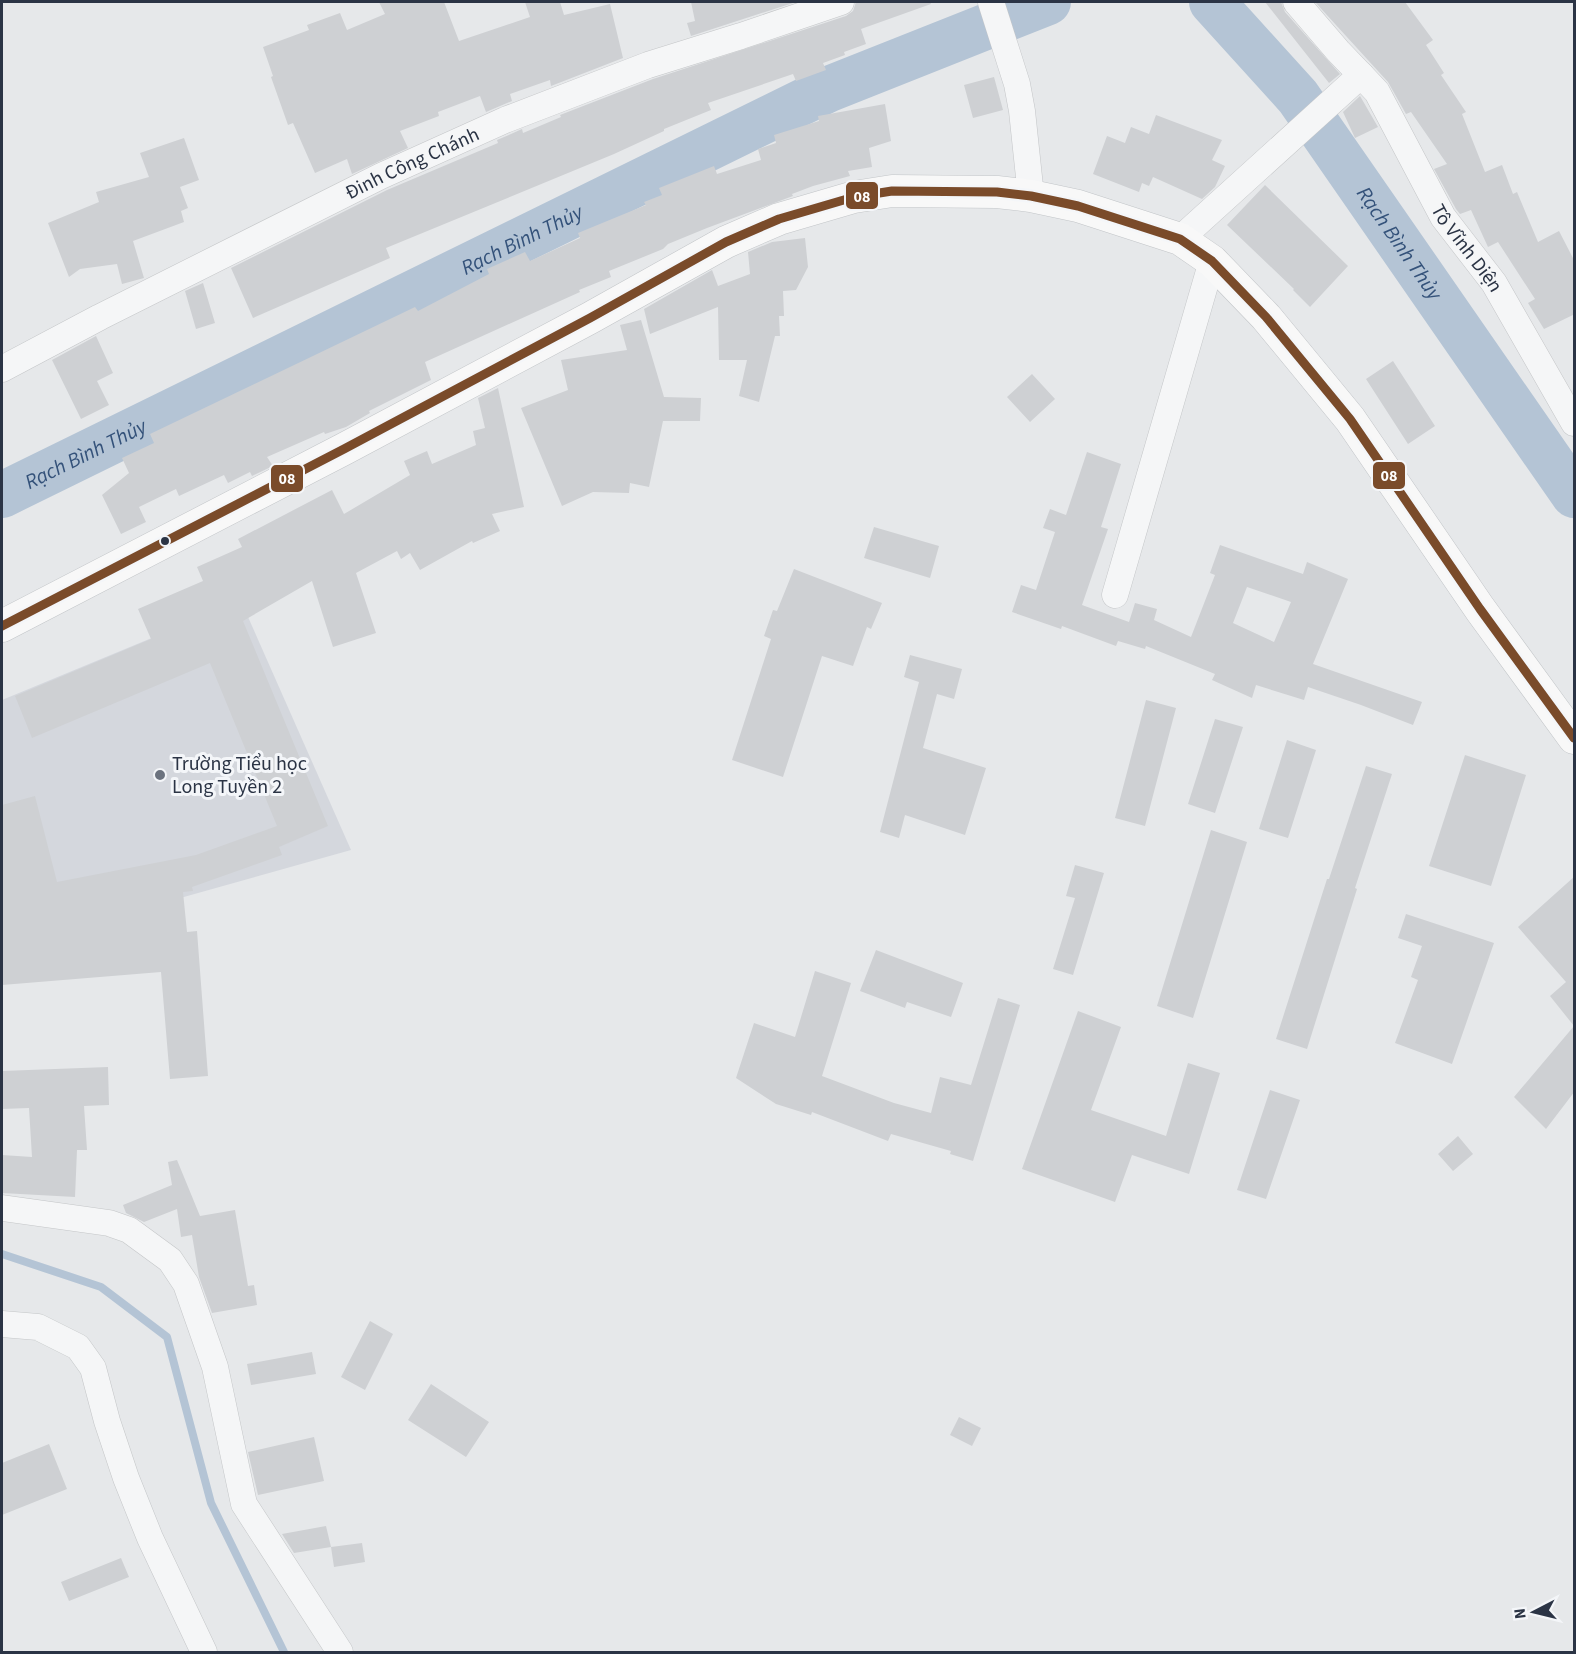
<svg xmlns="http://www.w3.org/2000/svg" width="1576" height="1654" viewBox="0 0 1576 1654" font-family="'Source Sans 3',sans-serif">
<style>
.built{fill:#d4d7dd}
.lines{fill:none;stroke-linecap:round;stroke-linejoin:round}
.stream{stroke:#b4c4d5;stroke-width:8}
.river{stroke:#b4c4d5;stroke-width:46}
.building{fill:#ced0d3;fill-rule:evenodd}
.minor-casing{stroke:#c4c6c8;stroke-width:27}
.major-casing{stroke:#c2c5c8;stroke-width:33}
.minor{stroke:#f5f6f7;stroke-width:26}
.major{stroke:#f8f8f8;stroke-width:32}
.bus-1-casing{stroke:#f4f6f9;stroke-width:14}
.bus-1{stroke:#7a4b2a;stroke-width:9}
.bus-dot{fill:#2b3445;stroke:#f4f6f9;stroke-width:2}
.poi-dot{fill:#6c737f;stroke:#f4f6f9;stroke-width:2}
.labels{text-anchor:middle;stroke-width:6;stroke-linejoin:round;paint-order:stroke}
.street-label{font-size:20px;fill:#2b3445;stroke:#f4f6f9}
.poi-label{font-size:20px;fill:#2b3445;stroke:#f4f6f9;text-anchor:start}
.water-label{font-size:21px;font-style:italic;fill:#34527a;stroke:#f4f6f9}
.line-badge{stroke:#f4f6f9;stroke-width:2}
.badge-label{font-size:16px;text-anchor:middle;font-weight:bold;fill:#fff}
</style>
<rect width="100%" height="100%" fill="#e6e8ea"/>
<path class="built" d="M241,601l110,249 -349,98v-248z"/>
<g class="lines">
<path class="stream" d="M2,1254l99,33 66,50 44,166 73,149"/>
<g class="river">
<path id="s1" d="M1212,2l86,95 276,398"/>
<path id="s2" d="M2,495l827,-406 219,-87"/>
</g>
</g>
<path class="building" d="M379,2h65l15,39 71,-24 -5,-15h35l4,13 46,-11 13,54 -72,28 -1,-6 -40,14 2,7 -26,11 -6,-16 -42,16 1,4 -39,15 8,17 -56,26 -5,-15 -32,14 -22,-50 -5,2 -17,-48 2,-1 -10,-29 46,-17 -2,-5 33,-12 7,17 38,-16z
M691,2h105l-105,34 -4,-13 8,-2z
M856,2h74l1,2 -70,25 5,15 -22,8 1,3 -22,8 3,7 -30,11 -3,-7 -85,29 3,7 -47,19v2l-50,23 -228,94 4,10 -137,60 -22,-50 156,-78 111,-47 -1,-3 14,-6 11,-5 1,4 38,-16 -1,-2 93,-36 193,-63 7,-5z
M1265,2h16l4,10 55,62 -11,9z
M1315,2h90l28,38 -7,5 18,28 -3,2 25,37 -4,2 23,58 17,-7 11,29 4,-2 21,50 21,-11 16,31v52l-31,15 -16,-26 7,-4 -37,-57 -10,5 -17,-37 -11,4 -4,-5 -22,-40 13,-5 -36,-52 -5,2 -18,-32z
M994,77l9,33 -30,8 -9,-33z
M1360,96l18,31 -23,11 -12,-26z
M885,104l6,37 -22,7 3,19 -24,4 2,5 -37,10 -21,8 1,2 -86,32 -39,16 -5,5 -54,22 2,6 -32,13 1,2 -155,70 6,18 -62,31 1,2 -24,14 -21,7 -1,-2 -57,25 6,9 -21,10 -2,-4 -22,11 -4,-8 -45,21 -3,-7 -37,18 7,15 -25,12 -19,-39 27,-22 -7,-15 32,-15 -4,-9 265,-127 3,4 71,-37 -2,-5 38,-17 5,9 50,-23 -2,-5 68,-28 -2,-3 18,-7 -3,-7 55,-22 3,8 44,-14 -3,-11 18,-6 -2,-8 45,-14 -1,-5z
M1156,115l66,25 -10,20 13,6 -10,21 -13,12 -49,-22 -4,9 -7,-3 -3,9 -46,-18 14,-38 18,7 6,-16 18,7z
M184,138l15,42 -19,7 8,21 -7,3 3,11 -51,19 11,37 -22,6 -5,-20 -37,5 -11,8 -21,-54 51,-21 -3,-10 53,-15 -9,-24z
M1265,185l83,81 -38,41 -17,-17 1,-1 -67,-64z
M805,238l3,29 -12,23 -13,1 1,25h-5l1,20h-5l-16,66 -20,-6 8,-36h-28l-1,-53 -68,27 -6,-25 68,-39 6,16 32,-12 -2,-22 24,-10z
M203,283l12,40 -19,6 -11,-38z
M641,320l23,77 37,1 -1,23h-37l-14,66 -19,-4 -1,10 -36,-1 -31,14 -41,-98 47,-18 -7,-30 66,-10 -7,-25z
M96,336l17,37 -16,8 12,24 -28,14 -29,-59z
M1393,361l42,65 -27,18 -42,-65z
M1032,374l23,25 -25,23 -23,-25z
M498,388l26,119 -32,7 8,17 -27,12 -1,-2 -52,29 -10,-17 -9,6 -4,-8 -41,22 20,60 -43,14 -21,-66 -69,40 85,205 -49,21 3,8 -90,32 1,4 -10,1 4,40 10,-1 11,145 -38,3 -9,-107 -159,13v-180l33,-9 22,86 139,-27 81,-29 -67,-163 -178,75 -17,-42 136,-57 -13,-30 65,-28 -6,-14 45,-20 -4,-8 94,-49 12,24 66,-39 -6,-14 23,-10 5,13 44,-19 -3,-14 12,-3 -7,-30z
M1087,452l34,12 -20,63 7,2 -26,76 47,17 6,-19 22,6 -3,11 37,17 24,-62 -5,-2 10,-28 83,29 4,-12 41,17 -35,85 109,38 -9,23 -52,-20 -53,-18 -4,13 -48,-15 -4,13 -40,-18 3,-6 -69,-28 -1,3 -27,-8 -2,5 -54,-20 -1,3 -49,-17 9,-27 15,5 19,-58 -12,-4 7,-19 16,6zM1247,587l44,15 -17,40 -41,-19z
M874,527l65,19 -9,32 -66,-20z
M794,569l88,34 -11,26 -4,-2 -14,39 -31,-10 -39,121 -51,-17 39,-121 -7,-3 9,-26 4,1z
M910,655l52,14 -8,30 -17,-5 -14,54 63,20 -21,67 -60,-20 -6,23 -19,-6 39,-150 -15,-5z
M1146,700l30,8 -31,118 -30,-8z
M1215,719l28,8 -28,86 -27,-9z
M1287,740l29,10 -28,88 -29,-9z
M1465,755l61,20 -35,111 -62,-20z
M1366,766l26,8 -37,114 2,1 -50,160 -31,-10 51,-160h2z
M1211,830l36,12 -54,176 -36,-12z
M1075,865l29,8 -31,102 -20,-6 22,-71 -9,-2z
M1575,876v215l-29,38 -32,-32 60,-71 -24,-30 16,-14 -48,-55z
M1406,914l88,29 -42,121 -57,-21 23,-63 -7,-3 11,-31 -24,-8z
M876,950l87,33 -12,34 -44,-15 -2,6 -45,-17z
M815,971l36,12 -29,93 72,27 37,10 9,-36 31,8 27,-87 22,7 -47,156 -23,-7 1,-3 -60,-17 -3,7 -76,-29 -1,3 -35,-11 -40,-26 18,-55 41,14z
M1078,1011l43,16 -30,83 75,26 22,-73 32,10 -31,101 -57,-19 -17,47 -93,-33z
M108,1067l1,38 -25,1 3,44h-10l-2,47 -73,-4v-38l30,2 -3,-49 -27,1v-38z
M1270,1090l30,10 -34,99 -29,-9z
M1458,1136l15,18 -20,17 -15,-17z
M177,1160l23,56 35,-6 13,76 6,-1 3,20 -45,8 -13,-36 -7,-42 -11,2 -4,-28 -33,13 -18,-9 -3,-8 49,-20 -4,-23z
M370,1321l23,13 -28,56 -24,-13z
M312,1352l4,22 -65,11 -4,-21z
M431,1384l58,38 -23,35 -58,-37z
M959,1417l22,11 -9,18 -22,-11z
M314,1437l10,44 -66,14 -10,-43z
M49,1444l18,45 -65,26v-52z
M326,1526l5,21 -37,6 -12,-19z
M362,1543l3,19 -31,5 -3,-20z
M121,1558l8,19 -60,24 -8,-19z"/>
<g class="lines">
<defs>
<g id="minor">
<path d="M991,2l26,82 5,27 9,85"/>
<path id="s3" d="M1361,75l16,17 66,125 51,66 80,140"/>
<path d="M1180,239l181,-164 -23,-24 -42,-49"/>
<path id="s4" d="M2,369l98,-52 281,-141 124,-56 143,-55 93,-29 100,-34"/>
<path d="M1115,595l97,-334"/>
<path d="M2,1208l107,15 20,7 41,30 16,24 29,83 29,137 96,148"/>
<path d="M2,1324l36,3 40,20 15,21 14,53 19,57 24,60 54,114"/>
</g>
<path id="major" d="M2,626l342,-177 246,-131 136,-76 53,-23 75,-22 38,-6 105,1 34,4 47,10 102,33 32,22 54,56 84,102 130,190 94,129"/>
</defs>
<use href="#minor" class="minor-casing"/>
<use href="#major" class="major-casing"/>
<use href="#minor" class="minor"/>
<use href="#major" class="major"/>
<defs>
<path id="bus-1" d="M2,626l342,-177 246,-131 136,-76 53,-23 75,-22 38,-6 105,1 34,4 47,10 102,33 32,22 54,56 84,102 130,190 94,129"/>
</defs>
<use href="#bus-1" class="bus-1-casing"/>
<use href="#bus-1" class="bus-1"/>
</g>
<circle class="bus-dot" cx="165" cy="541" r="5"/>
<circle class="poi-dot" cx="160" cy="775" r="6"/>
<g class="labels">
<g class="street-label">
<text dy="7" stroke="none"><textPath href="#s4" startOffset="459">Đinh Công Chánh</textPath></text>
<text dy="7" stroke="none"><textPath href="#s3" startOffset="204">Tô Vĩnh Diện</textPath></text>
</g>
<g class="poi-label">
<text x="172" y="770">Trường Tiểu học<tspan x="172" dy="23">Long Tuyền 2</tspan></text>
</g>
<g class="water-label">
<text dy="7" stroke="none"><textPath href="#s2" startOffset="579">Rạch Bình Thủy</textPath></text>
<text dy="7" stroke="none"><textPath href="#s1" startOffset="306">Rạch Bình Thủy</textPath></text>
<text dy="7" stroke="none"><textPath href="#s2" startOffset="93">Rạch Bình Thủy</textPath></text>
</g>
</g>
<g class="line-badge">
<rect x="845" y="181" width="34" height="29" rx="6" fill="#7a4b2a"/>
<rect x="1372" y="461" width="34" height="29" rx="6" fill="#7a4b2a"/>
<rect x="270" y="464" width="34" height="29" rx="6" fill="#7a4b2a"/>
</g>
<g class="badge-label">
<text x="862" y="202">08</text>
<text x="1389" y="481">08</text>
<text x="287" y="484">08</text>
</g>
<rect width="1576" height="1654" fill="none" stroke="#2b3445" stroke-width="6"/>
<g transform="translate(1534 1612) rotate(263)" stroke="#f4f6f9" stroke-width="4.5" paint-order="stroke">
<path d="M0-4.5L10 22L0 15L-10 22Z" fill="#2b3445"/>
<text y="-9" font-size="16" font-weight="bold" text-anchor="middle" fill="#2b3445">N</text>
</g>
</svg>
